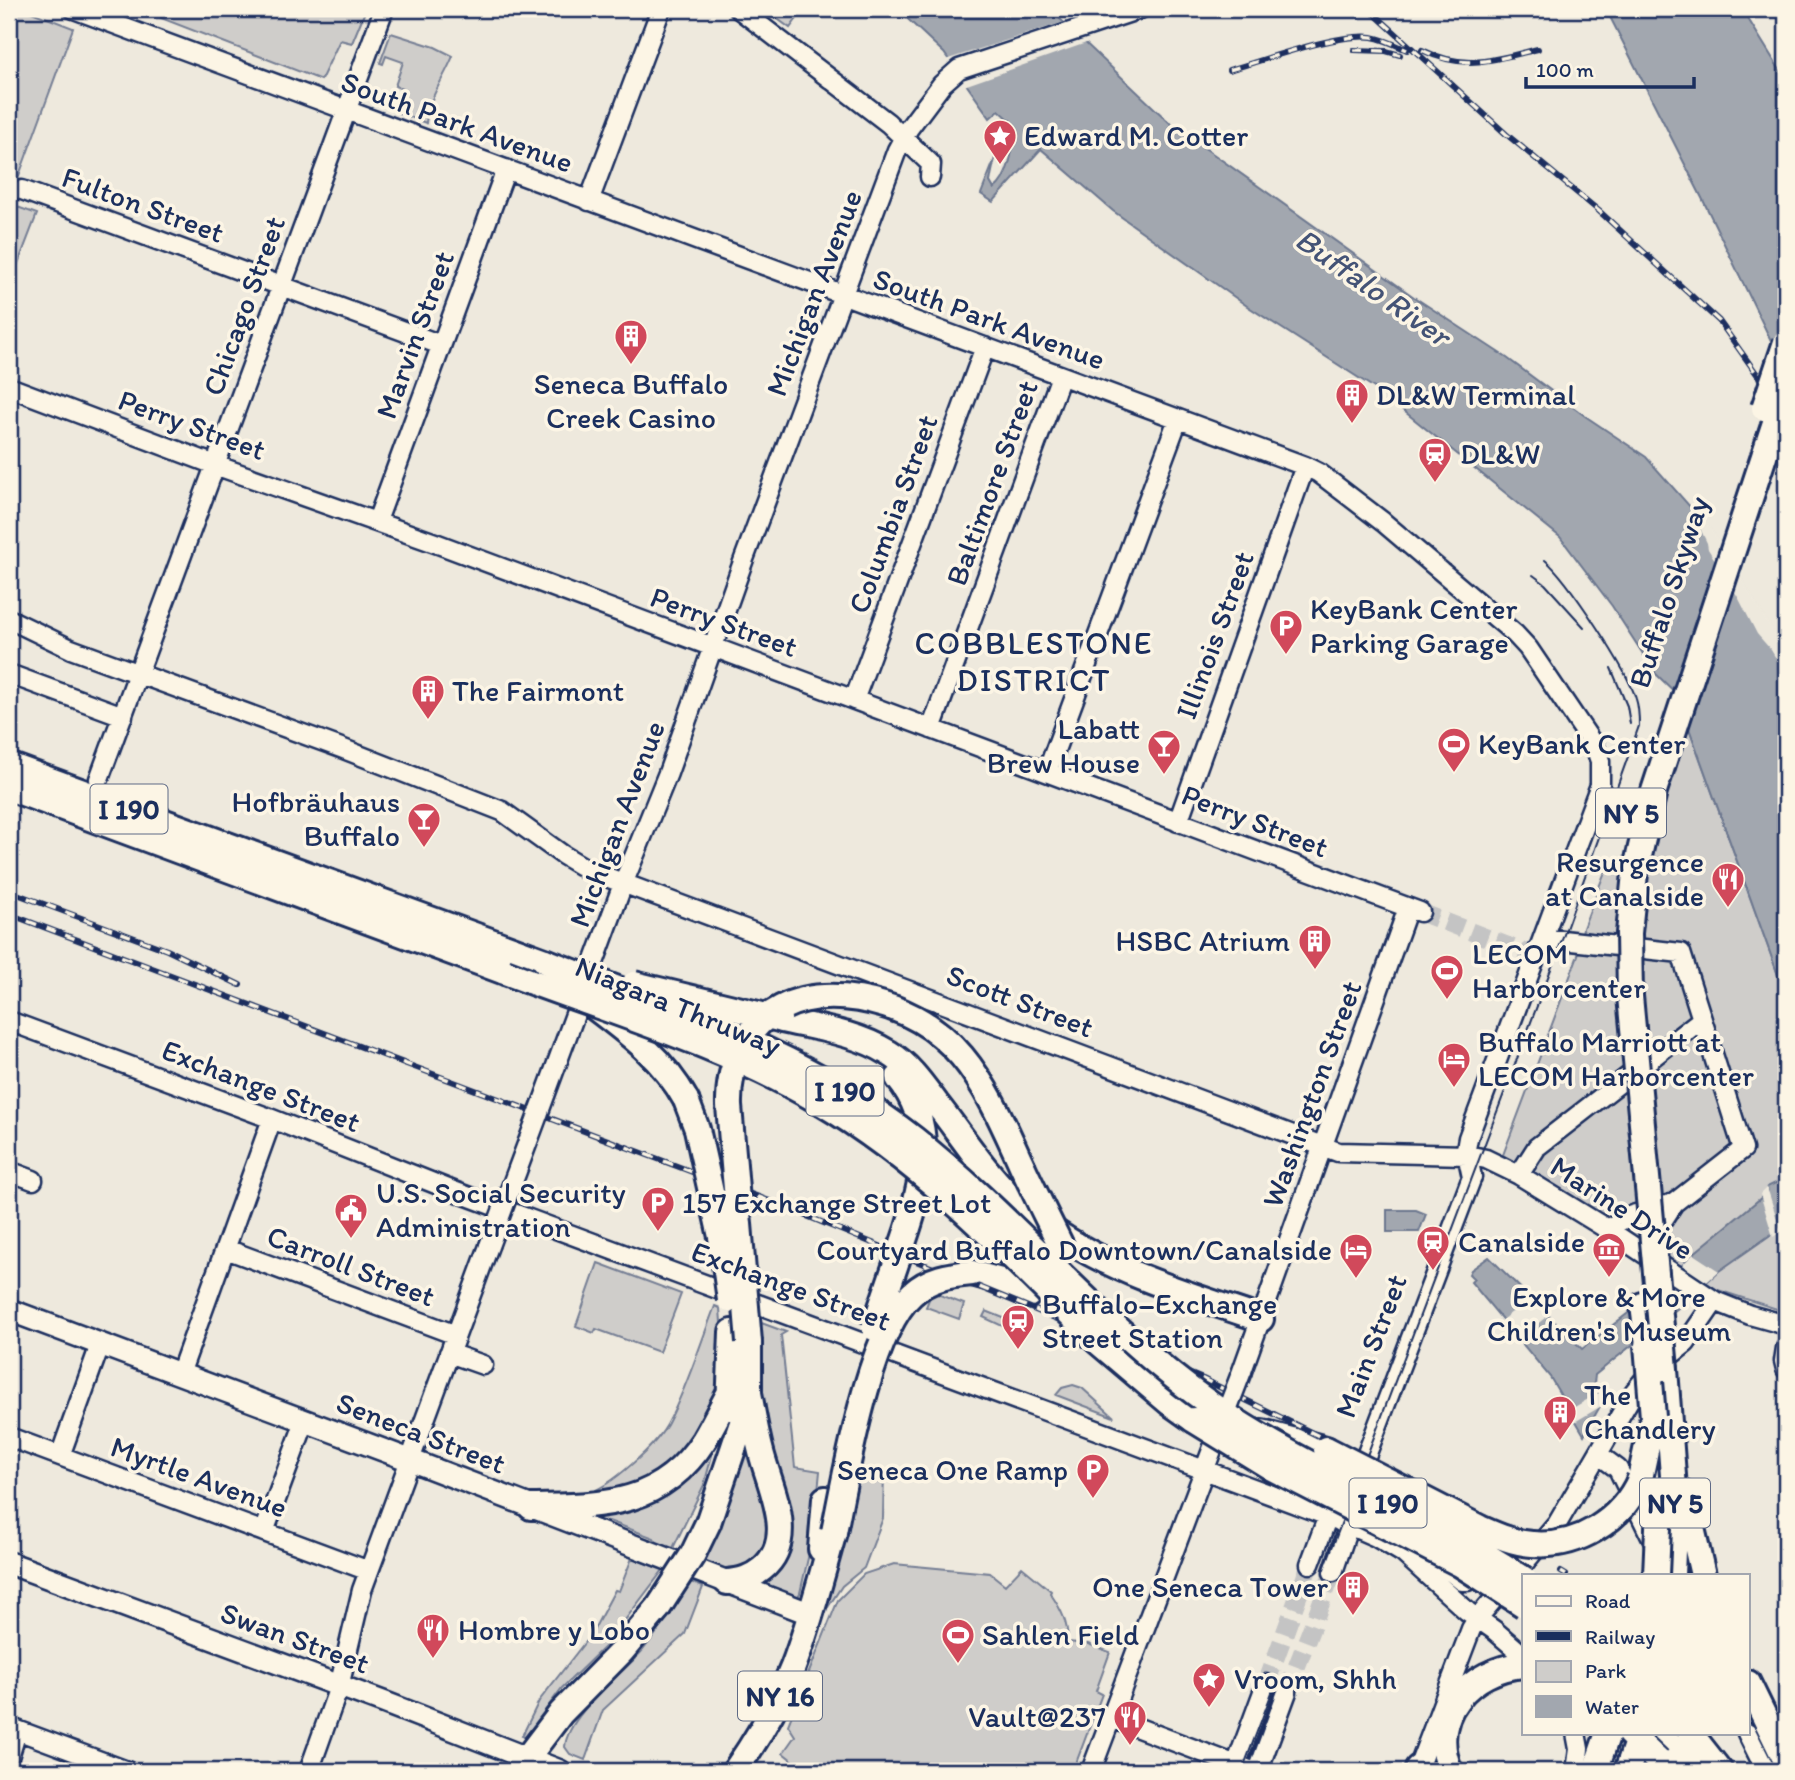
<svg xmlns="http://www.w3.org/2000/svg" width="1795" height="1780" viewBox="0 0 1795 1780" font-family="Itim,sans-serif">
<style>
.green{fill:#cfcdca;stroke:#757e94;stroke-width:2}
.water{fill:#a2a7af;stroke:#6c778f;stroke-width:2;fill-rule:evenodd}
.pier{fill:#eee9dd}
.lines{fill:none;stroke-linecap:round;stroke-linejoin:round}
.minor-tunnel{stroke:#c4c4c4;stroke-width:18;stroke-dasharray:18 9;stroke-linecap:butt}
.minor-casing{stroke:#1b2f5e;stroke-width:23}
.major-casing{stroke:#1b2f5e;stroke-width:26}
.highway-casing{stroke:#1b2f5e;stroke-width:30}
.minor{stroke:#fcf5e5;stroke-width:18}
.major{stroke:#fcf5e5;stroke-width:21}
.highway{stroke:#fcf5e5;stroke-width:24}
.tram{stroke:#1b2f5e;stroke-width:2}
.rail-casing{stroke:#1b2f5e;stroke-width:6}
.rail{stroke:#fcf5e5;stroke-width:3.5;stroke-dasharray:10;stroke-linecap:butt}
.minor-bridge-casing{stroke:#1b2f5e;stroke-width:23;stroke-linecap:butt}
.highway-bridge-casing{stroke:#1b2f5e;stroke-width:30;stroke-linecap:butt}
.minor-bridge{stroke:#fcf5e5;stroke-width:18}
.highway-bridge{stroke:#fcf5e5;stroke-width:24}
.labels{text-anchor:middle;stroke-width:7;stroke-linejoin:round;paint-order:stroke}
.shield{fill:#fcf5e5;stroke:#5e6a86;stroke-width:2}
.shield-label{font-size:28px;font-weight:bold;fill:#1b2f5e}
.street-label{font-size:30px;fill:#1b2f5e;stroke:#fcf5e5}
.poi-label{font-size:30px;fill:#1b2f5e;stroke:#fcf5e5;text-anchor:start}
.water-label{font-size:32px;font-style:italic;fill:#445376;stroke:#fcf5e5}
.neighbourhood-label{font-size:32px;letter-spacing:2px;fill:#1b2f5e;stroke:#fcf5e5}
</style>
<rect width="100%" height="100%" fill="#eee9dd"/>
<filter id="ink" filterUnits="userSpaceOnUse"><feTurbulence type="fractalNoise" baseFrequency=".0143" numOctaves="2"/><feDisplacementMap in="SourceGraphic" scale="14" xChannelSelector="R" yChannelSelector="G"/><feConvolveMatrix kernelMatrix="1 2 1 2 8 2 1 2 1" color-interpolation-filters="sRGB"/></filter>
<g filter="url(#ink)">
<path class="green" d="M9,9h15l49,19 -64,175z
M164,9h202l-14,34 -12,-3 -19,40 -160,-62z
M764,9h40l-14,19z
M391,33l44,14 18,9c-9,23 -25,42 -27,67l-30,-11 8,-22 -9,-4 8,-24 -17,-6 -3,8 -3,-1z
M9,204l28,10 -28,73z
M1685,717l101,280v315l-68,-22 -215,-135 75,-200 5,-27 27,-69 25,9z
M598,1263l83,31 -22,58 -63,-23 -2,4 -18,-7z
M932,1292l32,12 -5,15 -33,-12z
M715,1306l5,2 3,44 -3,26 -5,21 -26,50 -54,41 -50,4c25,-6 73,-50 84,-73 19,-36 31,-77 46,-115z
M986,1311l30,12 -3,8 -30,-14z
M756,1321l30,11 -5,3 14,132 25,4 -6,61 -14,61 -3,5 -35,-13 1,-4 13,-9 8,-13 -20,-119z
M1073,1385l9,3 32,29 -58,-22 6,-7z
M708,1445l6,3 -10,37 -32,65 -14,-4 -4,-8 -45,-17 -10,3 -13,-6z
M743,1448l7,1 21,71 -7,38 -32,15 -32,-11z
M884,1471l-1,47 -19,50 -22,18 -14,21 -3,-1 28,-131 19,3z
M632,1558l31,12 -57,75 -44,43 -37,49 -3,-1 17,-35 53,-68 23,-43 4,1z
M894,1564l96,9 15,12 17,-18 29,24 -1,2c11,16 18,29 18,49l20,2 22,8 -14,39 6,3 -29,77h-267l-23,-18 12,-17 -7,-11 50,-125 26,-26z
M691,1582l12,5 -18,47 -82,76 -18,50 -15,-6 -5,-7c2,-31 57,-73 78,-97 18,-22 33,-44 48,-68z"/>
<path class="water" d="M897,9h159l3,9 112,106 243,173 93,61 78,58 61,41 54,61 86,141v338l-101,-280 -5,-20 -24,-23 -44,-68 -52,-69 -181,-146 -132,-85 -134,-95 -72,-62 -48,53 -12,-8 29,-74 -11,-10 -9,8 -46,-65zM1011,132c5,15 -4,48 -17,57l-4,-7c3,-17 7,-39 21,-50z
M1606,9h136l44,71v310l-9,-37 -75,-155z
M1786,1178v46l-67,47 -41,37 -83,67 -1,9 9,17 -19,34 -34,-58 -79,-95 3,-3 -5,-5 2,-4 18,-13 93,92 77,-60 34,-35 75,-62 -1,-5z
M1387,1210h29l10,4 -7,18h-32z"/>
<path class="pier" d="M1067,21l22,21 -125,44 -19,-26z
M1703,516l83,136v23l-15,-25 -14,-16 -19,-37 -30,-48 -1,-6 -10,-21z
M1767,1187l14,45 -8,5 -13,-43z
M1693,1254l26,17 -41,37 -19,-19z
M1533,1296l17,18 -34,27 -17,-19z
M1602,1391l4,9 -1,4 -32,19 -7,-11z"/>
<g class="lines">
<path class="minor-tunnel" d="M1420,912l106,41
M1266,1684l44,-120
M1287,1692l46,-120"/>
<defs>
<path id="minor" d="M74,9l1231,457 14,7 64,49 132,112 13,14 67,99 5,14v24l-132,353 -2,11 6,28 -131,345
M739,9l149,114 43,41 -1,13
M22,190l419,155
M589,201l72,-192
M9,387l206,78 223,79 982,368
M377,521l129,-352
M9,619l62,30 270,99 161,63 61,44 25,15 750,282 129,3 19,4 33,16 88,54 108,72 35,14 36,10
M9,674l114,42
M854,700l131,-353
M931,729l130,-353
M1047,772l131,-353
M99,779l285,-770
M1178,822l127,-356
M1544,938l137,15 62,196 -69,54
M9,1021l263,98 179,71 877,326 48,21 27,16 64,58 27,19 30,26
M539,1112l84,-228 45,-111 76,-214 153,-409 12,-22 33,-44 17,-15 181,-60
M9,1171l24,9
M1519,1175l18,-28 165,-128
M1607,1229l22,-13 45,-13 -13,20 -6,16
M226,1249l230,86
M1786,1348l-2,13 2,8
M449,1353l34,12
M1242,1371l166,-463
M180,1374l92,-255
M9,1437l360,134
M1599,1455l19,14 37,76
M60,1456l40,-111
M264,1532l41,-111
M1432,1557l30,24h5l9,-16
M1310,1564l18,-48
M1333,1572l16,-47
M1112,1718l140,53
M9,1727l118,44
M1747,1733l19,38
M9,1757l8,-26
M1236,1765l30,-81
M309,1771l30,-84 23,-97 127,-344
M1091,1771l130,-345
M1258,1771l29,-79
M1417,1771l54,-142 6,-10 80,-95 77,-132 17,-21 35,-28 29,-42
M1576,1771l3,-22 -3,-16"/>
<path id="major" d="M9,1310l414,155 388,149
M9,1563l374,139 177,69"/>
<path id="highway" d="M9,765l536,196
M9,788l496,184
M594,1007c36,27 70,53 92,93
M782,1020c36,8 75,13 107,33 20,12 33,31 47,50 27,34 52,75 85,103 73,62 152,83 240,113
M898,1078c41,49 24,110 5,165
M972,1273l33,9 23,13
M1643,1305l4,32
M1097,1341l73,62 24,17
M1665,1369l10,133 -3,73
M729,1408l3,-76
M1262,1432l64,17
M1640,1479l13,-62
M1684,1494l19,81
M531,1507c71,-1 130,0 173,-67 9,-15 17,-32 26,-48
M708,1523l36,-106 5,-24v-51
M821,1549l4,-50
M727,1582c14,-1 24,-4 35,-13 36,-29 8,-81 -1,-117 -5,-19 -8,-39 -12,-59
M1748,1683l38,78
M1661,1733l30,38
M1690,1733l30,38
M517,1771l44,-58 61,-62 36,-43
M735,1771c23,-33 43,-67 58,-104 17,-44 28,-90 41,-135
M1418,1771v-3
M1450,1771c-24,-55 20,-102 74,-106
M1595,1771l13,-38"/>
</defs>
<use href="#minor" class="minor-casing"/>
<use href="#major" class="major-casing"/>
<use href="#highway" class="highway-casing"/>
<use href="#minor" class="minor"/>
<use href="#major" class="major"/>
<use href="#highway" class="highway"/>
<path class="tram" d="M1533,575l12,9 39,43
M1611,668l16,38 3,18
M1324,1569l238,-629 77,-214c0,-9 0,-18 -3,-27 -8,-28 -69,-121 -91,-139
M1242,1771l32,-84"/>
<defs>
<path id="rail" d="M1369,9l137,125 93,77 120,110 40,56 27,63
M1354,50l32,1 14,4
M1422,50c43,21 72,10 116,-1
M1229,70c36,-10 107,-37 143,-33 12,2 24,8 35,13
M1775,432l11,27
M9,891l158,59 73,35
M9,914l771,291 423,174 136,67
M1561,1572l5,3"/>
</defs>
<use href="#rail" class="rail-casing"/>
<use href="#rail" class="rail"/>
<defs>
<path id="minor-bridge" d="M489,1246l50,-134
M1222,1423l20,-52"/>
<path id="highway-bridge" d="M1764,408l22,-66
M545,961c127,50 260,92 369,178 106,84 190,192 302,269 97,67 210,106 308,171
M505,972c105,40 217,72 315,130 105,62 191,153 277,239
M634,984l145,35
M686,1100l11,29 24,108 9,63
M874,1328l29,-85
M749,1342l-20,-236c-1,-39 14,-79 52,-98 23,-12 52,-13 78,-9 96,17 125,82 161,162 13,29 28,58 42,87
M1647,1345l6,72
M1665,1369l-35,-373 -1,-63 6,-60 19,-82 132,-402
M1194,1420l78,48 188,96 64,41
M1326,1449l154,79c16,7 34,15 52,16 45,4 90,-23 108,-65
M834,1532c12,-58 35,-200 78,-238 17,-16 38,-19 60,-21
M1656,1575l3,-70
M658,1608l35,-54 15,-31
M1629,1733l29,28
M1627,1771l13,-38"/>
</defs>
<use href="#minor-bridge" class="minor-bridge-casing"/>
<use href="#highway-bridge" class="highway-bridge-casing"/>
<use href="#minor-bridge" class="minor-bridge"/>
<use href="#highway-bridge" class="highway-bridge"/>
</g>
</g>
<defs>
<symbol id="sight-pin" viewBox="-11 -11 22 30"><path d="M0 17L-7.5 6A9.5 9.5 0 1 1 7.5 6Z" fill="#d1495b" stroke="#fcf5e5"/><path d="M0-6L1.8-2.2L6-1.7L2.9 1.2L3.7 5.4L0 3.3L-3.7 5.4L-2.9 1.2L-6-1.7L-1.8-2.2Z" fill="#fff"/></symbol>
<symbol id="building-pin" viewBox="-11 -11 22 30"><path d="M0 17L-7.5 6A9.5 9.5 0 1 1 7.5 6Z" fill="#d1495b" stroke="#fcf5e5"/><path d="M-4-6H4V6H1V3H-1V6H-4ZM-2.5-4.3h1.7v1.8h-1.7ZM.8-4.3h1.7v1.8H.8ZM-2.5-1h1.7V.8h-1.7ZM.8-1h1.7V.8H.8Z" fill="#fff"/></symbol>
<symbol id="station-pin" viewBox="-11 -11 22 30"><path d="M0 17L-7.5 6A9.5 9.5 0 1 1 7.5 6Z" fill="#d1495b" stroke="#fcf5e5"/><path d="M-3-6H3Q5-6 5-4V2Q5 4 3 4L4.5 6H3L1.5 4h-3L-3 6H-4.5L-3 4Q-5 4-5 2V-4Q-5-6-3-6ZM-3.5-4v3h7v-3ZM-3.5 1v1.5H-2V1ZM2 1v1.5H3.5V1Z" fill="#fff"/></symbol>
<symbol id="parking-pin" viewBox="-11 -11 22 30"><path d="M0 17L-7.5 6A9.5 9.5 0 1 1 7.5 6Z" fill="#d1495b" stroke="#fcf5e5"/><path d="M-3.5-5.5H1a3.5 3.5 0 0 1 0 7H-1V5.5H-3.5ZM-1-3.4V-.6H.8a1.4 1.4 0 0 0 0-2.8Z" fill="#fff"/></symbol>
<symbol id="stadium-pin" viewBox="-11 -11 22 30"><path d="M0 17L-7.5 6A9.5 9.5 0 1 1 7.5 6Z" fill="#d1495b" stroke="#fcf5e5"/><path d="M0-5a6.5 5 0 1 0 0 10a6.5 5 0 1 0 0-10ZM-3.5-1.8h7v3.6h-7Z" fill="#fff"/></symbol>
<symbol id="bar-pin" viewBox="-11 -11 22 30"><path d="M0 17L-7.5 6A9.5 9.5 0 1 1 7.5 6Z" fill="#d1495b" stroke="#fcf5e5"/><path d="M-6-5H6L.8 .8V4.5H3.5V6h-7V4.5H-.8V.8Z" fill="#fff"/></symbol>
<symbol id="restaurant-pin" viewBox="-11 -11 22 30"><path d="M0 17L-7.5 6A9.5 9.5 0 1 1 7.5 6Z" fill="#d1495b" stroke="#fcf5e5"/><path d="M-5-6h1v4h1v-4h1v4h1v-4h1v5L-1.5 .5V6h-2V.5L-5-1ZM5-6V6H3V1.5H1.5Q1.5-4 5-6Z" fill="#fff"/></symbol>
<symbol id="hotel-pin" viewBox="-11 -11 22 30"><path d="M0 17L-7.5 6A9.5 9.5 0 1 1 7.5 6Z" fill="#d1495b" stroke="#fcf5e5"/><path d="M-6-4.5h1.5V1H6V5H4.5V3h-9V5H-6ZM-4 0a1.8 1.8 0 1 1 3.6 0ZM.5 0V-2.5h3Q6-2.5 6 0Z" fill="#fff"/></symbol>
<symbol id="civic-pin" viewBox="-11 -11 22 30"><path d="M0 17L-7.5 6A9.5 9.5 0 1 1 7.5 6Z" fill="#d1495b" stroke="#fcf5e5"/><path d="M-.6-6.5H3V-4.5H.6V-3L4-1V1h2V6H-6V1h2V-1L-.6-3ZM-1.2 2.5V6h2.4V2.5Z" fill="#fff"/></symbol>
<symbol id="museum-pin" viewBox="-11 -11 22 30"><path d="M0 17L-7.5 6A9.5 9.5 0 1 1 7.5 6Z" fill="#d1495b" stroke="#fcf5e5"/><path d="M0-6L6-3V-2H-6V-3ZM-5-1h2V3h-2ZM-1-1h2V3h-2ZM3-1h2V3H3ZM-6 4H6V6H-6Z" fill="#fff"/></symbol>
</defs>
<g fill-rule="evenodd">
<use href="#sight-pin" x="981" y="117" width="38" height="52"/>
<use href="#building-pin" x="612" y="317" width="38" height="52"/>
<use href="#building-pin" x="1333" y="376" width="38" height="52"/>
<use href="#station-pin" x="1416" y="435" width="38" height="52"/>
<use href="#parking-pin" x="1267" y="607" width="38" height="52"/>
<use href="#building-pin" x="409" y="672" width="38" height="52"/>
<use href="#stadium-pin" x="1435" y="725" width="38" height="52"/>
<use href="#bar-pin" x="1145" y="727" width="38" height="52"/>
<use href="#bar-pin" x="405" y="800" width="38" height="52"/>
<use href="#restaurant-pin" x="1709" y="860" width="38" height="52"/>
<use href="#building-pin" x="1296" y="922" width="38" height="52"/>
<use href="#stadium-pin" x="1428" y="952" width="38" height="52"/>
<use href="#hotel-pin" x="1435" y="1040" width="38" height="52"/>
<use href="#parking-pin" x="639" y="1184" width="38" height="52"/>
<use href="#civic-pin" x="332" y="1191" width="38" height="52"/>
<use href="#station-pin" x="1414" y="1223" width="38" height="52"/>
<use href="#museum-pin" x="1590" y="1230" width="38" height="52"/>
<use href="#hotel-pin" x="1337" y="1231" width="38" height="52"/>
<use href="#station-pin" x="999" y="1302" width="38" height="52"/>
<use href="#building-pin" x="1541" y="1393" width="38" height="52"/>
<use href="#parking-pin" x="1074" y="1451" width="38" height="52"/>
<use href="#building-pin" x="1334" y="1568" width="38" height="52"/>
<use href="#restaurant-pin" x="414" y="1611" width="38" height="52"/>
<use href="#stadium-pin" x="939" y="1616" width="38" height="52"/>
<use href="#sight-pin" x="1190" y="1660" width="38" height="52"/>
<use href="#restaurant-pin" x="1111" y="1698" width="38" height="52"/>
</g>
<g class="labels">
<g class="shield">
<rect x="90.5" y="784.5" width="77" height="49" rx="5"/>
<rect x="1596" y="788.5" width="70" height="49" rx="5"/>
<rect x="806.5" y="1066.5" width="77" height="49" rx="5"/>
<rect x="1349.5" y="1478.5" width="77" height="49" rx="5"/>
<rect x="1640" y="1478.5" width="70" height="49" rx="5"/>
<rect x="738" y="1671.5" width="84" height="49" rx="5"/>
</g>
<g class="shield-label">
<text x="129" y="819">I 190</text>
<text x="1631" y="823">NY 5</text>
<text x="845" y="1101">I 190</text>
<text x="1388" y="1513">I 190</text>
<text x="1675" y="1513">NY 5</text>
<text x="780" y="1706">NY 16</text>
</g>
<g class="street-label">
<text transform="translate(457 122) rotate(20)" y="10">South Park Avenue</text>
<text transform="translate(143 205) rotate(20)" y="10">Fulton Street</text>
<text transform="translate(814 293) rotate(-69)" y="10">Michigan Avenue</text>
<text transform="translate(244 306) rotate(-70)" y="10">Chicago Street</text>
<text transform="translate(989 319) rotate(20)" y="10">South Park Avenue</text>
<text transform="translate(415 335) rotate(-70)" y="10">Marvin Street</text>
<text transform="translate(192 425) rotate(20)" y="10">Perry Street</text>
<text transform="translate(992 483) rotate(-70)" y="10">Baltimore Street</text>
<text transform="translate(893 514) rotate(-70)" y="10">Columbia Street</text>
<text transform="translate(1669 592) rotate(-72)" y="10">Buffalo Skyway</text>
<text transform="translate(724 622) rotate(20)" y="10">Perry Street</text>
<text transform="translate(1215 635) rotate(-70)" y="10">Illinois Street</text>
<text transform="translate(1255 821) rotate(21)" y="10">Perry Street</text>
<text transform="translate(617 824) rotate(-69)" y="10">Michigan Avenue</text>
<text transform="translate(1020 1001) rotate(21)" y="10">Scott Street</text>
<text transform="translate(678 1006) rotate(22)" y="10">Niagara Thruway</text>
<text transform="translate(261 1086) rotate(21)" y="10">Exchange Street</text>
<text transform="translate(1312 1094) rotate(-70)" y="10">Washington Street</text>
<text transform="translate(1622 1208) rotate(33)" y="10">Marine Drive</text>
<text transform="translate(351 1266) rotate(21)" y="10">Carroll Street</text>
<text transform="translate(791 1286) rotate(20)" y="10">Exchange Street</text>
<text transform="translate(1371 1346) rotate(-69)" y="10">Main Street</text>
<text transform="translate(421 1433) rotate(21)" y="10">Seneca Street</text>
<text transform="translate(199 1477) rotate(20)" y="10">Myrtle Avenue</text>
<text transform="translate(295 1638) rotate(20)" y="10">Swan Street</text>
</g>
<g class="poi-label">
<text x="1024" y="146">Edward M. Cotter</text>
<text x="631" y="394" text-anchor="middle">Seneca Buffalo<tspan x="631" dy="34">Creek Casino</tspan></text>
<text x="1376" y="405">DL&amp;W Terminal</text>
<text x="1460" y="464">DL&amp;W</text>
<text x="1310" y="619">KeyBank Center<tspan x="1310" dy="34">Parking Garage</tspan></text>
<text x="452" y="701">The Fairmont</text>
<text x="1140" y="739" text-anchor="end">Labatt<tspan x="1140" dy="34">Brew House</tspan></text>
<text x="1478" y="754">KeyBank Center</text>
<text x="400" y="812" text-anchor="end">Hofbräuhaus<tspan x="400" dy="34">Buffalo</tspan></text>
<text x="1704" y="872" text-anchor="end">Resurgence<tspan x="1704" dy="34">at Canalside</tspan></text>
<text x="1290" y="951" text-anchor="end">HSBC Atrium</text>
<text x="1472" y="964">LECOM<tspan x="1472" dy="34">Harborcenter</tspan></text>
<text x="1478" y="1052">Buffalo Marriott at<tspan x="1478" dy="34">LECOM Harborcenter</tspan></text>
<text x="376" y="1203">U.S. Social Security<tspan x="376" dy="34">Administration</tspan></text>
<text x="682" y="1213">157 Exchange Street Lot</text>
<text x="1458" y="1252">Canalside</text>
<text x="1332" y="1260" text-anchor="end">Courtyard Buffalo Downtown/Canalside</text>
<text x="1609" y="1307" text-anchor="middle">Explore &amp; More<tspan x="1609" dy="34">Children's Museum</tspan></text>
<text x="1042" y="1314">Buffalo–Exchange<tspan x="1042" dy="34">Street Station</tspan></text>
<text x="1584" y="1405">The<tspan x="1584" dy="34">Chandlery</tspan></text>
<text x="1068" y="1480" text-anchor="end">Seneca One Ramp</text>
<text x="1328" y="1597" text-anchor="end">One Seneca Tower</text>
<text x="458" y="1640">Hombre y Lobo</text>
<text x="982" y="1645">Sahlen Field</text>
<text x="1234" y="1689">Vroom, Shhh</text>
<text x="1106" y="1727" text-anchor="end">Vault@237</text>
</g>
<g class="water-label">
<text transform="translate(1373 287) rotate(35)" y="11">Buffalo River</text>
</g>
<g class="neighbourhood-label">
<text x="1034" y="654">COBBLESTONE<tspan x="1034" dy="37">DISTRICT</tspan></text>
</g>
</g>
<rect width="1795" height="1780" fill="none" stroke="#fcf5e5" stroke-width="35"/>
<rect x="18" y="18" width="1760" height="1745" fill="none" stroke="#1b2f5e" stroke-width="2.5" filter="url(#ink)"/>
<rect x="1522" y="1574" width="228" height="161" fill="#fcf5e5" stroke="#a2a6af" stroke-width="2"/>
<rect x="1536" y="1596" width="35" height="10" fill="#fcf5e5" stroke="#a2a6af" stroke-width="2"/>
<text x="1585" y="1608" font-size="21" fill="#1b2f5e">Road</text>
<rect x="1536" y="1631" width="35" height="10" fill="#1b2f5e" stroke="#a2a6af" stroke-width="2"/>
<text x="1585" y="1644" font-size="21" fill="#1b2f5e">Railway</text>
<rect x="1536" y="1661" width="35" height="21" fill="#cfcdca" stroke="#a2a6af" stroke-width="2"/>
<text x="1585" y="1678" font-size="21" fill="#1b2f5e">Park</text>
<rect x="1536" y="1696" width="35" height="21" fill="#a2a7af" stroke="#a2a6af" stroke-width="2"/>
<text x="1585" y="1714" font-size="21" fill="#1b2f5e">Water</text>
<path d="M1526 77v10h168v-10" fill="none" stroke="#1b2f5e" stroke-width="3.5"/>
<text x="1536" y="77" font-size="21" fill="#1b2f5e" stroke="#fcf5e5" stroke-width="5" paint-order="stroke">100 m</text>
</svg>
